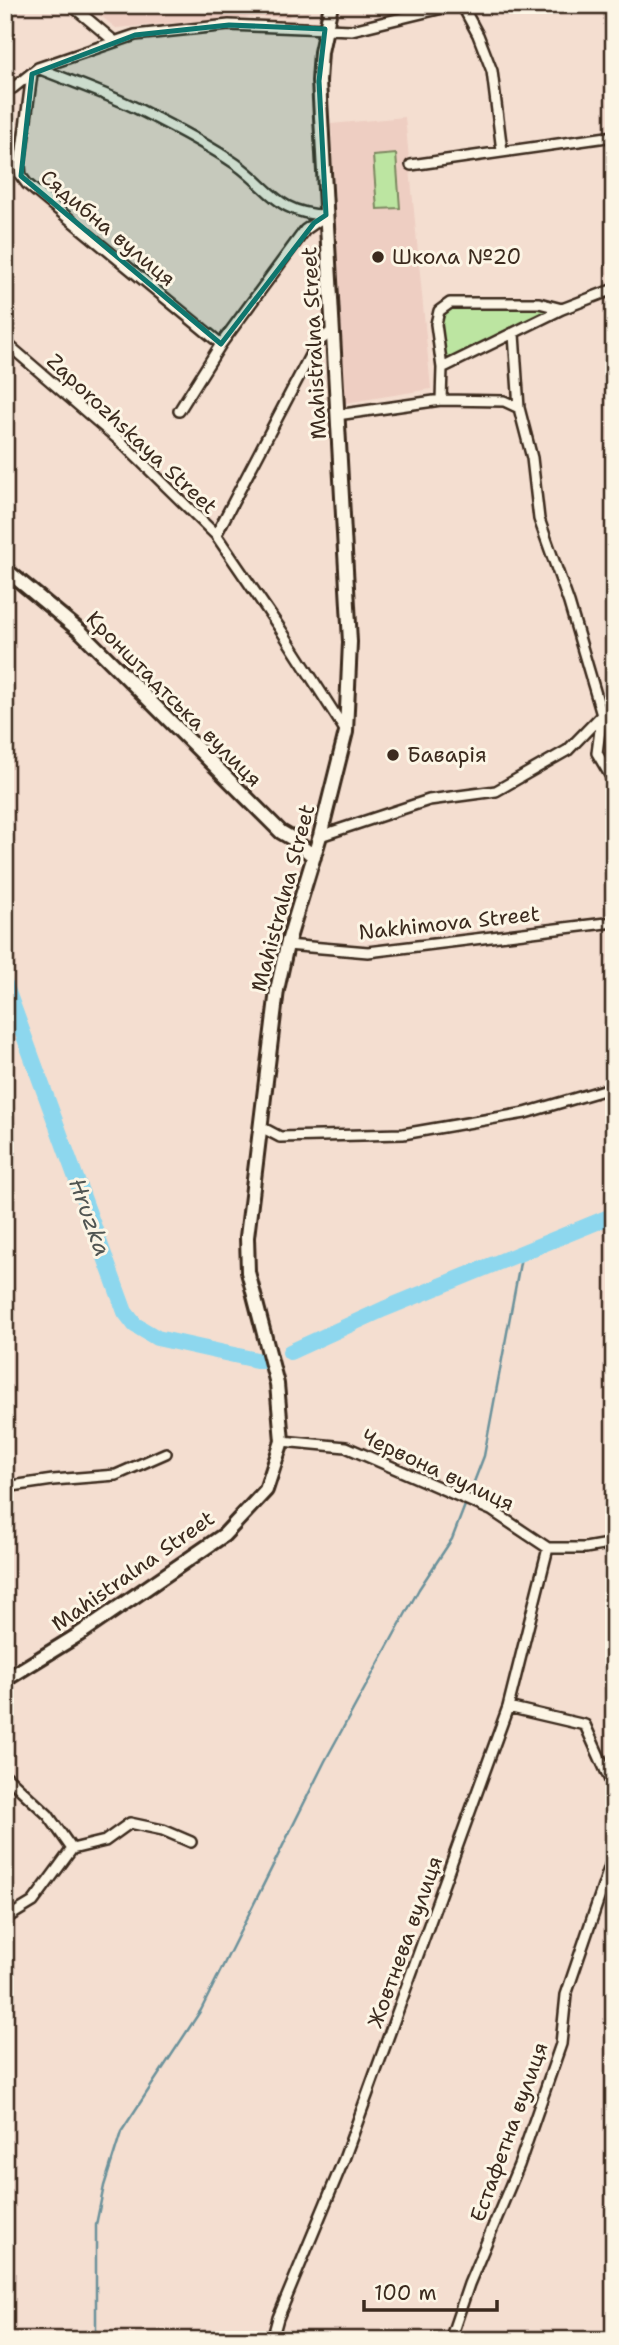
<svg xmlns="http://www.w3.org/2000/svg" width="619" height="2345" viewBox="0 0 619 2345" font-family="'Shantell Sans',sans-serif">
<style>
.built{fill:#eecec2}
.green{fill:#bce5a1;stroke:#7c8860;stroke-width:2}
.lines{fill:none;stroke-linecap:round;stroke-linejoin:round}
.stream{stroke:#6c929b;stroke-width:2.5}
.river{stroke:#8dd7ee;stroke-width:16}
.street-casing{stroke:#3b2a1e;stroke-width:14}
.secondary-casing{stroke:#3b2a1e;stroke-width:18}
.street{stroke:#fcf5e5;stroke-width:9}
.secondary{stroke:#fcf5e5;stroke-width:12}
.marked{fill:#0f766e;fill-opacity:0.2;stroke:#0f766e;stroke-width:5;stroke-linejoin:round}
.poi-dot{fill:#3b2a1e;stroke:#fcf5e5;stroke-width:2.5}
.labels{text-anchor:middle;stroke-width:6;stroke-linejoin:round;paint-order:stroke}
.street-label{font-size:21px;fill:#3b2a1e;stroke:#fcf5e5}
.poi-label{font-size:21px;fill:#3b2a1e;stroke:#fcf5e5;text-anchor:start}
.water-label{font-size:23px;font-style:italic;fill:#505552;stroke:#fcf5e5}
</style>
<rect width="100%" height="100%" fill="#f4ded0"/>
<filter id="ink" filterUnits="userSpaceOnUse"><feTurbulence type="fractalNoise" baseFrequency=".0143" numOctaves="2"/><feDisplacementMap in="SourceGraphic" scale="14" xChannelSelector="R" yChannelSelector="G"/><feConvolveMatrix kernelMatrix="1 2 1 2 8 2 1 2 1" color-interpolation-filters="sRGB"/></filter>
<g filter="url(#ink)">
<path class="built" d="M87,5h205l-3,12h-38l-135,11z
M405,117l26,272 -86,14 -14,-279z"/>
<path class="green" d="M396,154l4,54 -23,1 -4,-53z
M540,306l11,4 -107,51c-2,-19 -10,-40 6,-53z"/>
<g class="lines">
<path class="stream" d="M96,2340v-115l8,-39 17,-54 80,-122 124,-249 94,-172 33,-50 32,-83 38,-204"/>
<path class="river" d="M5,984l120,328 10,13 22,13 104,23
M290,1352l94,-43 230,-94"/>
<defs>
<path id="street" d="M71,5l43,36
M462,5l16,30 14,36 10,80
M38,68c34,14 71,26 104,43 32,16 65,33 94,53 35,25 41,50 90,51
M32,74l-12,91 1,11 6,8 194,160
M5,91l8,-3 25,-20 97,-33 94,-10 123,5 103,-25
M411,165l203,-29
M514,334l5,74
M5,342l115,99 96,94 65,95 64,100
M442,368l-6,-44 3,-13 11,-8h89l23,6
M441,400l1,-32 120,-59 52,-20
M179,411l42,-67 84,-114 20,-14
M337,415l104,-15 63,1 15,7 13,50 7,61 30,84 33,112 -5,38 17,29
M216,535l100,-191 16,-13
M320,836l109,-36 67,-9 72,-41 34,-35 12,-7
M287,945l81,7 246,-30
M261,1127l19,10 123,-3 122,-21 89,-26
M282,1441l64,6 145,63 57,38h37l29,-5
M5,1487l48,-7 63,-5 50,-22
M508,1707l77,18 29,64
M5,1775l43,40 24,34
M5,1919l28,-17 39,-53 33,-8 25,-18 33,7 28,12
M272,2340l6,-22 66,-159 164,-452 40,-159
M450,2340l19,-56 50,-119 42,-121 5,-49 48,-141
M612,2340l2,-4"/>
<path id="secondary" d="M5,569l76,63 200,200 12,7 21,18
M5,1680l73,-45 146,-100 42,-45 16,-49 -5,-57 -29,-112 -1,-35 30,-247 10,-45 33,-109 26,-104 4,-90 -31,-561 2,-29 10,-47"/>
</defs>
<use href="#street" class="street-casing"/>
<use href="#secondary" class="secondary-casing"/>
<use href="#street" class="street"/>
<use href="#secondary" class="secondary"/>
</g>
</g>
<path class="marked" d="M229,25l96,4 -6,52 7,134 -12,8 -93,121 -200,-168 11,-102 103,-39z"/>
<g class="poi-dot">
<circle cx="378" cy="257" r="7"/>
<circle cx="393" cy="755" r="7"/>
</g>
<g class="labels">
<g class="street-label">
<text transform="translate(108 228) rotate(40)" y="7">Сядибна вулиця</text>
<text transform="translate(314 343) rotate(-93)" y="7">Mahistralna Street</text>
<text transform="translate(132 434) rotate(43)" y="7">Zaporozhskaya Street</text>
<text transform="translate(174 699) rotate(45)" y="7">Кронштадтська вулиця</text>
<text transform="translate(283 898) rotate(-75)" y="7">Mahistralna Street</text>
<text transform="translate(449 923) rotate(-6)" y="7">Nakhimova Street</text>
<text transform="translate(438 1470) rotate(25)" y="7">Червона вулиця</text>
<text transform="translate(133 1571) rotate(-35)" y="7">Mahistralna Street</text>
<text transform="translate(405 1942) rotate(-70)" y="7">Жовтнева вулиця</text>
<text transform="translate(509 2132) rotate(-70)" y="7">Естафетна вулиця</text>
</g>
<g class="poi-label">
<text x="392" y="264">Школа №20</text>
<text x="407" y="762">Баварія</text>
</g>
<g class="water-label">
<text transform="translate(90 1217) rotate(70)" y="8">Hruzka</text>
</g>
</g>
<rect width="619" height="2345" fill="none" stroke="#fcf5e5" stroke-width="28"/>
<rect x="14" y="14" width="591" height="2317" fill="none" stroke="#3b2a1e" stroke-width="2.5" filter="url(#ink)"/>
<path d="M364 2300v10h133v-10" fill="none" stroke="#3b2a1e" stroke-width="3.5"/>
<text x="374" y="2300" font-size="21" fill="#3b2a1e" stroke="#fcf5e5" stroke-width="5" paint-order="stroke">100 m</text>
</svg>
